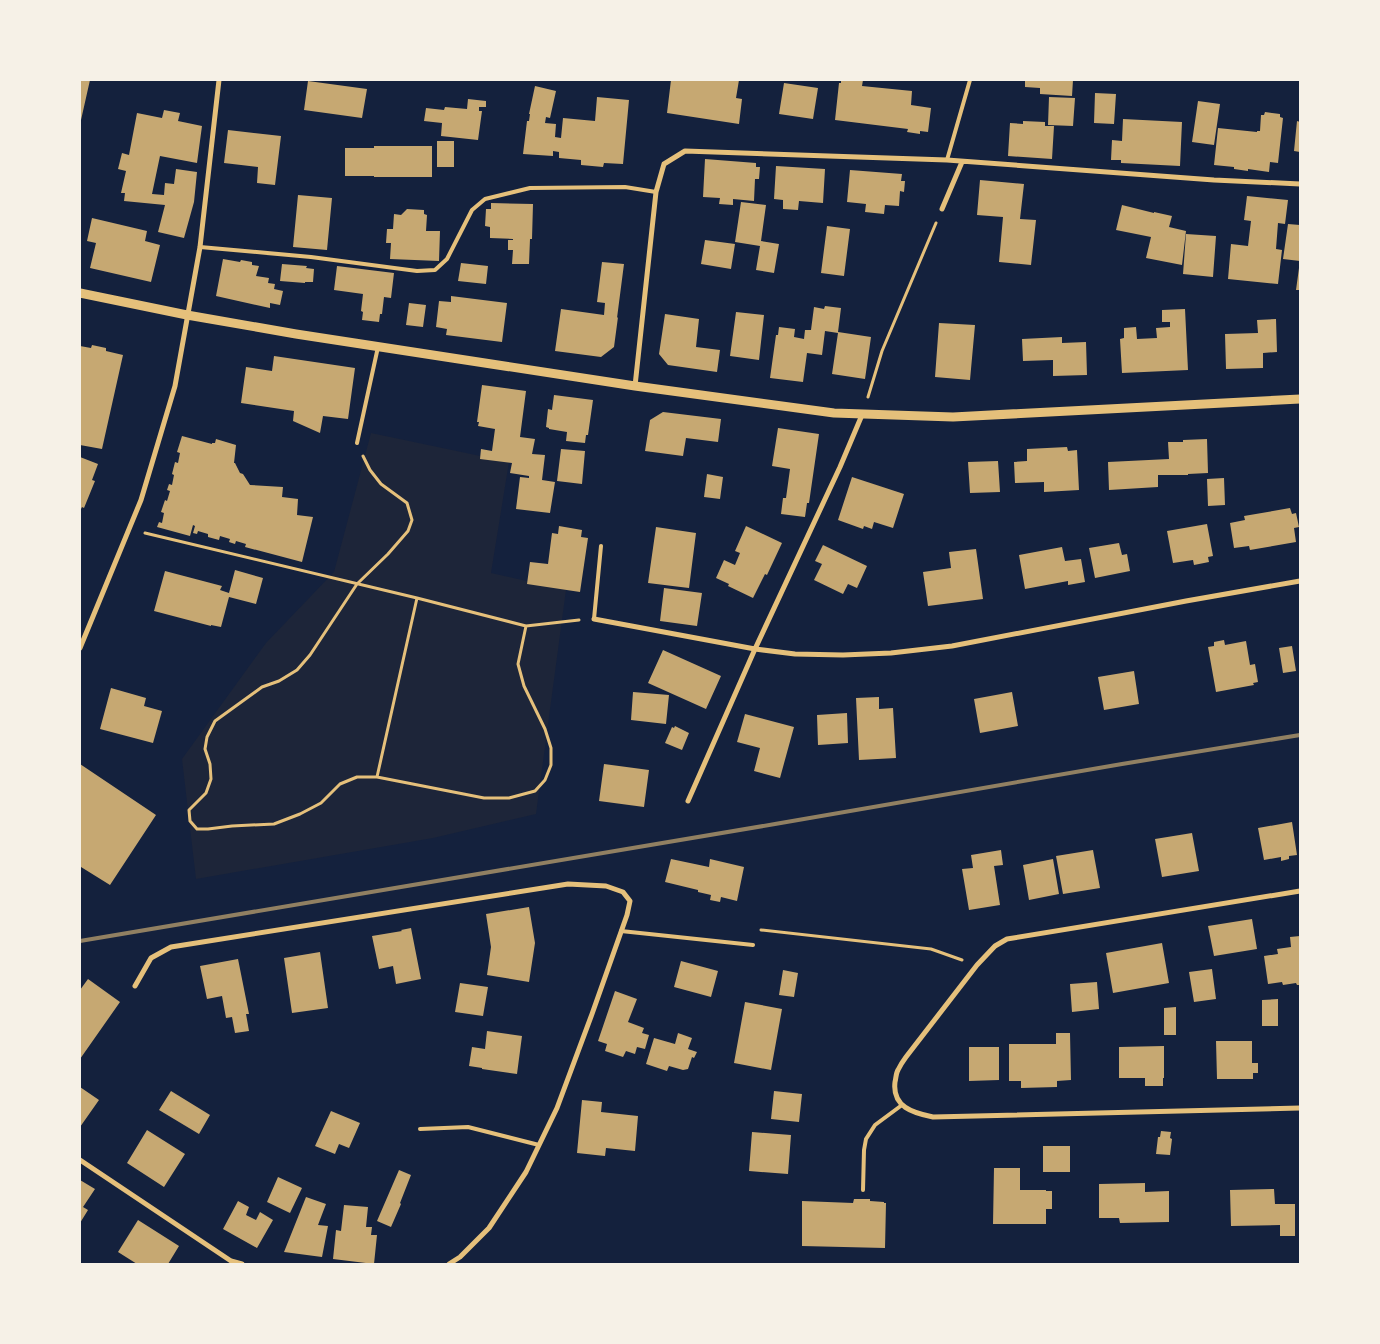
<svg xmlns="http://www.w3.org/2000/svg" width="1380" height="1344" viewBox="0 0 1380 1344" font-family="Roboto,sans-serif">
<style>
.green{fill:#1d2539}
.building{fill:#c6a872}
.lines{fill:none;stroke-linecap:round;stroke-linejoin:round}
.path{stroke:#e5c07b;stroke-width:3}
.service{stroke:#e5c07b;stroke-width:4}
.minor{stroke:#e5c07b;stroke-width:5}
.tertiary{stroke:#e5c07b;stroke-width:9}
.rail{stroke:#918062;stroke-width:4}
</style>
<rect width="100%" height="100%" fill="#14213d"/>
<path class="green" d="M371,433l138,29 -18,111 75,17 -30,224 -103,24 -237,41 -14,-120 84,-116 68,-71z"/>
<path class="building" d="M80,80h10l-9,40h-1z
M671,80h68l-3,18 6,1 -3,25 -72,-11z
M841,80h22l-1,6 50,5 -1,14 20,3 -3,24 -8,-1v3l-13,-2 1,-3 -73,-9 4,-37h2z
M1025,80h48l-1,16 -32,-2v-6l-15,-1z
M308,81l59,8 -5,29 -58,-8z
M784,83l34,5 -5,31 -34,-5z
M535,86l21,5 -6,27 -4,-1 -1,6 11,1 -1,13 6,1 2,-20 32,3 2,-24 32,3 -6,64 -19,-1 -1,4 -22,-2v-5l-22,-2v-6l-6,-1v5l-30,-2 4,-33h2l1,-7h-1z
M1095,93l21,1 -2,30 -20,-1z
M1049,97l26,1 -2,28 -25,-1z
M468,99l18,2v6h-7v4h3l-4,29 -37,-4 1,-13 -18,-2 2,-13 18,2 1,-3 22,2z
M1198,101l22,3 -6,41 -22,-3z
M164,110l16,3 -2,8 24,5 -5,37 -37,-7 -8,38 12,1 1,-12 9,1 2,-15 21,3 -3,30 -10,36 -26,-6 7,-27 -41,-4 1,-8h-4l5,-22 -8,-2 4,-16 7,2 8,-42 25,5z
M1265,112l15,2v3l3,1 -5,45 -8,-1 -1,10 -21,-3v2l-14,-2v-2l-20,-2 4,-37 39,4v-1h3l1,-16h3z
M1123,119l59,3 -2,44 -59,-3v-3h-10l1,-20 10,1z
M1023,121l22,1v4h9l-2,33 -44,-3 2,-33 13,1z
M1297,121l3,1v30l-6,-1z
M228,130l53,6 -6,49 -18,-2 1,-16 -34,-4z
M437,141h17v26h-17z
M374,146h58v31h-58v-1h-29v-28h29z
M705,159l51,4v4h4l-1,12h-4l-1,22 -21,-2v6l-14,-1 1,-6 -17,-1z
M776,166l49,3 -2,34 -24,-2 -1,9 -15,-1v-9l-9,-1z
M850,170l52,4 -1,7h4l-1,11 -4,-1 -1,15 -14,-1 -1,9 -19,-2 1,-8 -19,-2z
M980,180l44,4 -4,35 16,1 -5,45 -32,-3 4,-45 -26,-2z
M298,195l34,3 -5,52 -34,-3z
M1247,196l41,4 -3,24 -7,-1 -2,26 6,1 -4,34 -50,-5 3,-35 17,2 3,-25 -7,-1z
M741,202l25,3 -5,36 18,3 -5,29 -18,-3 4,-24 -25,-4z
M491,203l42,1 -1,35h-2l-1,25h-17l1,-14h-5v-10h5v-1l-23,-1v-11l-5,-1 1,-17h5z
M1122,205l32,8v-1l18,4 -3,11 17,4 -4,34 -36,-7 5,-21 -35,-7z
M407,209l17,1v4l3,1 -1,16h14l-1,30 -49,-2 1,-16h-5l1,-14h6l1,-15 7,1z
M92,218l55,13 -2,10 15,4 -9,37 -61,-14 6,-25 -9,-2z
M1288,224l12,1v36l-17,-2z
M827,226l23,3 -6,47 -23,-3z
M1186,234l30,2 -3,41 -30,-3z
M705,240l30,4 -4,25 -30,-5z
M223,259l17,3 1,-2 11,2v3l7,1 -3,10 13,2 -1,5 7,1 -1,5 9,2 -3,14 -10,-2v5l-54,-12z
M602,262l22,2 -7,54 1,-1 -4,30 -13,10 -46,-6 6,-42 43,6 1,-12 -8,-1z
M461,263l27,3 -2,18 -28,-3z
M282,264l25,2 -1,2 8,1 -1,13h-8v1l-25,-2z
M337,266l57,7 -3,25 -7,-1 -2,17h-2l-1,8 -17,-2 1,-8 -2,-1 2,-17 -29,-4z
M1299,268h1v22h-4z
M451,296l56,7 -5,39 -56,-7 1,-6 -11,-2 3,-26 12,1z
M409,303l17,2 -3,22 -17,-2z
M825,306l16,2 -3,24 33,5 -6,42 -33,-5 6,-41 -13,-2 -3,24 -15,-2 -4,29 -33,-4 6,-43h2l1,-8 16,2 -1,8 10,2 1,-9h6l3,-23 10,2z
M1185,309l3,61 -66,3 -2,-34 4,-1v-10l12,-1 1,12 20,-1 -1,-10 14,-1v-5h-8v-12z
M736,312l28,3 -5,45 -29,-4z
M665,314l34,5 -3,28 24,3 -3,22 -49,-7 -9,-11z
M1276,319l1,33 -14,1v15l-37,1 -1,-35 33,-1 -1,-13z
M939,323l36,2 -5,55 -35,-3z
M1062,337v6l24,-1 1,33 -34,1v-16l-30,1 -1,-22z
M92,345l14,3v3l17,4 -21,94 -22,-4v-99l11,2z
M274,356l81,12 -7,51 -25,-3 -3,17 -27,-12 1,-10 -53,-8 5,-36 26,4z
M482,385l44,6 -6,46 15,2 -3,15 13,1 -3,25 13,2 -5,31 -34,-4 4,-32 9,1v-2l-19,-3 2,-10 -32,-4 1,-10 11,2 3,-22 -17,-3 1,-4h-2z
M554,395l39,5 -5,35h-2l-1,8 -19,-2 1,-9 -18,-3v-1l-3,-1 2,-18 4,1z
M663,412l58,7 -3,23 -32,-4 -3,18 -38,-5 5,-31z
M778,428l41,6 -10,69h-2l-2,14 -24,-3 2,-16h3l4,-29 -18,-3z
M182,436l30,8v-1h3l1,-4 20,6 -2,18h1l5,10 3,1 7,11 33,2 -1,10 16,2 -1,16 16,2 -11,45 -57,-15 1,-3 -10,-3 -1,3 -6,-2 1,-3 -10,-3 -1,4 -11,-3v-3l-10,-3 -1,3 -4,-1 2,-7 -2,-1 -3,11 -33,-9 2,-5 3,1 2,-10 -3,-1 4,-12 2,1 3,-10 -3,-1 2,-6 3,1 2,-10 -2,-1 3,-12 3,1 2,-10 -3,-1z
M1207,439l1,34 -20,1v1h-30v12l-49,3 -1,-28 61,-3 -1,-17h15v-2z
M1067,447l1,4 9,-1 2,40 -35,2v-10l-29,1 -1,-21 13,-1v-12z
M561,449l24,2 -3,33 -25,-3z
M80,457l18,7 -6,16 3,1 -11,27 -2,-1 -2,4z
M998,461l2,31 -30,1 -2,-31z
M707,474l16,3 -3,22 -16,-2z
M852,477l52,17 -11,34 -19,-6 -2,7 -8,-3 -1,3 -25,-9z
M1224,478l1,27 -17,1 -1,-27z
M1290,508l2,6 4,-1 3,14 -5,1 2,14 -46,8 -1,-4 -15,2 -4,-25 15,-3 -1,-4z
M1207,524l6,32 -5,1 1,5 -15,3 -1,-5 -20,3 -6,-32z
M559,526l23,4 -1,7 7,1 -8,54 -53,-8 3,-22 18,2 4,-31 6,1z
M746,526l36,17 -15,32 -2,-1 -12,24 -25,-12 1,-2 -13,-6 8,-18 11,5 5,-12 -5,-2z
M656,527l40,6 -7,55 -41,-5z
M1119,543l3,12 5,-1 3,17 -35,7 -6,-30z
M823,545l44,21 -10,22 -9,-4 -5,10 -29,-14 8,-16 -7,-3z
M1062,547l3,14 16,-2 4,23 -17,3v-4l-43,8 -6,-34z
M976,549l7,50 -55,7 -5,-34 28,-4 -2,-16z
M235,570l28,8 -7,26 -27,-7 -8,30 -10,-2v1l-57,-15 11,-40 57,15 -2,4 9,3z
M664,588l38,5 -5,33 -37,-5z
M1224,640l1,5 21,-4 4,24 5,-1 3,18 -5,1 1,2 -38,7 -8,-45 6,-1v-4z
M1292,646l4,25 -13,2 -4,-25z
M663,650l58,26 -15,33 -58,-26z
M1134,671l5,33 -35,6 -6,-33z
M111,688l35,10 -2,8 18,5 -9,32 -53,-14z
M633,692l36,3 -3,29 -35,-4z
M1012,692l6,34 -38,7 -6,-34z
M879,697v12l14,-1 3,50 -37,2 -3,-62z
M847,713l1,30 -30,2 -1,-30z
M745,714l49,13 -14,51 -26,-7 6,-23 -23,-6z
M675,726l14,7 -7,17 -17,-7 7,-16 2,1z
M80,764l76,51 -46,70 -29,-18 -1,2z
M604,764l45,6 -5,37 -45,-6z
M1292,822l5,33 -8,1v3l-8,2v-4l-17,3 -6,-32z
M1192,833l7,38 -37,6 -7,-38z
M1001,850l2,15 -9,1 6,39 -31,5 -7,-41 11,-1 -2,-13z
M1093,850l7,38 -37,6 -7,-38z
M671,859l38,8 1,-8 34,8 -7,34 -16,-4 -1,5 -10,-2 1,-5 -13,-3v-2l-33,-8z
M1053,859l6,35 -30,6 -6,-35z
M529,907l6,36 -6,39 -42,-7 4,-28 -5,-33z
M1252,919l5,30 -43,7 -6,-30z
M411,928l10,51 -25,5 -3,-18 -14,3 -7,-33 30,-5 -1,-1z
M1300,936v49h-3l-1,-2 -13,2 -1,-3 -14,2 -4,-28 14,-2 -1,-5 14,-2 -1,-10z
M1162,943l7,40 -56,10 -7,-40z
M320,952l8,56 -36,5 -8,-55z
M238,959l11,55h-3l3,17 -14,2 -3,-16 -6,1 -4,-22 -15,3 -7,-33z
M681,961l37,10 -7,26 -37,-10z
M1212,969l4,30 -22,3 -5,-30z
M783,970l15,3 -4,24 -15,-2z
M88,979l32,23 -40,57v-69z
M1097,982l2,27 -27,3 -2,-28z
M460,983l28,4 -5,29 -28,-4z
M615,991l22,8 -9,23 16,6 -2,5 7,2 -4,14 -8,-2 -2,7 -9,-3 -3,6 -18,-6 2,-7 -9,-3z
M1278,999v27h-16v-26z
M745,1002l37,7 -11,61 -37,-7z
M1176,1007v28h-12v-27z
M487,1031l35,5 -5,38 -35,-5v-1l-13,-2 3,-19 13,2z
M678,1033l14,5 -4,11 9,3 -3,6 -2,-1 -4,12 -5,1 -14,-4 -2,5 -21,-7 8,-26 21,6z
M1056,1033h14l1,47 -14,1v6l-36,1v-7h-12v-37h47z
M1216,1041h36v22h6v10h-5v6h-36z
M1164,1046v32h-1v8h-18v-8h-26v-31z
M969,1047h30v33l-30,1z
M80,1087l19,13 -19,27z
M171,1091l39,24 -11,19 -40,-24z
M774,1091l28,3 -3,28 -28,-3z
M582,1100l20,2 -1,10 37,4 -3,35 -29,-3 -1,8 -28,-3z
M331,1111l29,12 -11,25 -10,-4 -4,10 -20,-8z
M147,1130l38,24 -21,33 -37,-24z
M1161,1131l10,1 -1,6 2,1 -2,16 -14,-1 2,-17h2z
M752,1132l39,3 -3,39 -39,-3z
M1043,1146h27v26h-27z
M994,1168h26v22h26v1h6v18h-6v15h-53z
M399,1170l12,5 -11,28 1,1 -10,23 -14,-6z
M278,1177l24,11 -12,25 -23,-11z
M80,1180l15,9 -12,18 5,3 -8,13z
M1145,1183v9l24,-1v31l-49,1 -1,-5h-20v-34z
M1274,1189l1,15h20v32h-15v-11l-49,1 -1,-36z
M306,1197l20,7 -8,21 10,1 -6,31 -38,-5z
M854,1199h16v2l14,1v1h2l-1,45 -83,-2v-45l51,2z
M238,1201l11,6 -3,8 10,5 4,-8 13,8 -16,28 -34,-19z
M344,1205l24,2 -2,20h6l-1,8h6l-3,29 -41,-5 3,-29 5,1z
M138,1220l41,26 -11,18h-31l-19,-12z"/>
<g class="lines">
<path class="path" d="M868,397l14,-46 54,-128
M363,456l7,14 11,14 26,19 5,17 -4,11 -20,23 -31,30 -47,71 -13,15 -18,11 -17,6 -47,34 -8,16 -2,12 5,15 1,15 -5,14 -17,17 1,11 7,8h11l24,-3 42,-2 26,-10 21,-11 19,-19 17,-7h20l107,21h25l26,-7 10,-11 6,-15v-17l-6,-19 -21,-43 -6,-22 8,-38
M145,533l272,65 109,28 53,-6
M377,777l40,-179
M761,930l170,19 31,11"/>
<path class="service" d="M947,160l23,-80
M200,247l111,10 106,14 18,-1 12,-11 25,-49 13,-11 45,-11 95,-1 31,5
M357,443l21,-96
M594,619l7,-73
M621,931l132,14
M420,1129l48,-2 71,18
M863,1190l1,-40 2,-11 9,-14 27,-20"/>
<path class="minor" d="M942,209l20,-47
M635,386l21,-194 8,-28 21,-13 262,9 267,20 86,4
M594,619l161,30 40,5 48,1 48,-2 61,-7 234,-45 114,-20
M80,648l61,-148 34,-114 25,-139 19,-167
M688,801l67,-152 85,-182 22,-52
M1300,891l-293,48 -12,7 -18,19 -71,92c-3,4 -6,9 -8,13 -2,3 -2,8 -3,12 -3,25 18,31 38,35l367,-9
M135,986l16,-28 20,-11 397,-63 38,2 17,6 7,9 -3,14 -35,99 -35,94 -31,64 -37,56 -29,29 -11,7
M80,1160l151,101 11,3"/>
<path class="tertiary" d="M80,293l107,22 109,19 339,52 199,27 119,4 347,-18"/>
<path class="rail" d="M80,941l695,-117 347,-60 178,-29"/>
</g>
<rect width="1380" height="1344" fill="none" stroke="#f6f1e7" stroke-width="162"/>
</svg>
